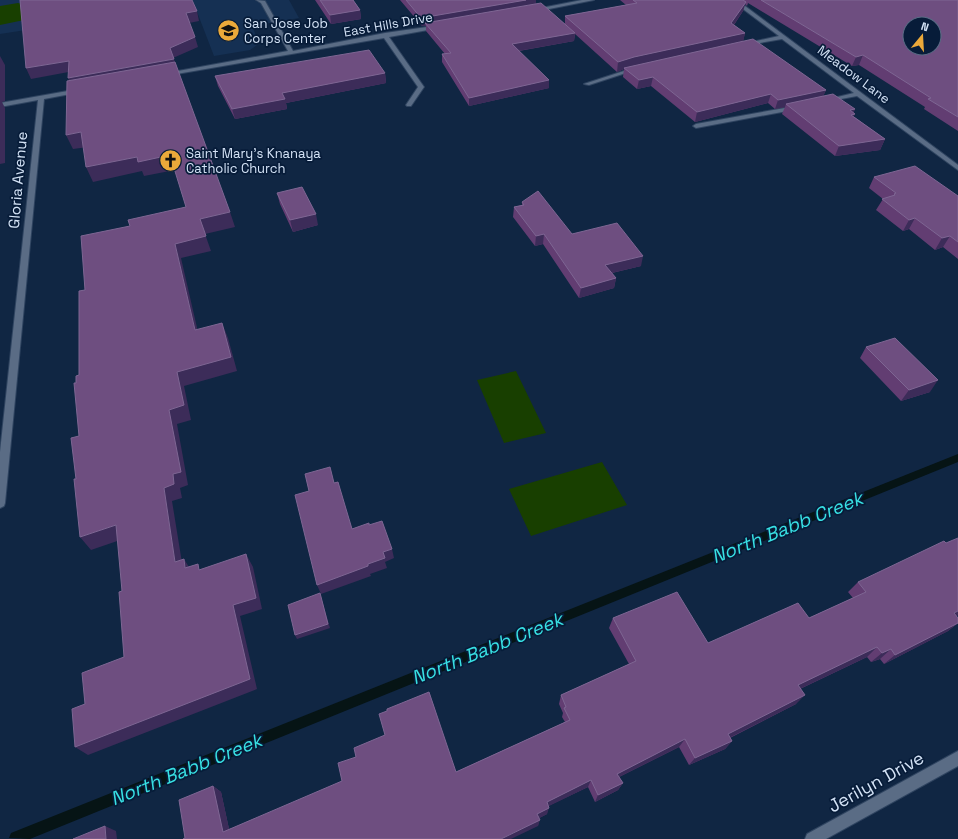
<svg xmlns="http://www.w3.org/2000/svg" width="958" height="839" viewBox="0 0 958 839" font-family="'Space Grotesk',sans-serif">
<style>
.built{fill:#153053}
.green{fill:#183f00}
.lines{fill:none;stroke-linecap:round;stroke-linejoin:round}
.stream{fill:#061415;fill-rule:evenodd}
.minor-casing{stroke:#2f4460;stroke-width:2}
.minor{fill:#5a6c85;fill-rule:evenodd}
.wall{fill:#623d72}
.shaded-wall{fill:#3c2c59}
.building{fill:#6e4e80;stroke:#7e6693;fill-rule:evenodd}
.labels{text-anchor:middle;stroke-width:3.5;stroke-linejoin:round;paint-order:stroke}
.far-poi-label{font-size:13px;fill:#d4e3f6;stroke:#071c39;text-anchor:start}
.far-street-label{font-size:13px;fill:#d4e3f6;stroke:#071c39}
.street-label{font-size:15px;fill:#d4e3f6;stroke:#071c39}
.near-street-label{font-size:18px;fill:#d4e3f6;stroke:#071c39}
.near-water-label{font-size:19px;font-style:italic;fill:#38e1e4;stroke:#071c39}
</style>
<rect width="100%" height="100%" fill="#102643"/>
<path class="built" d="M0,0h289l10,18 -47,8 6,14 -1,5 -7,5 -36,6 -20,-52 -194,30z"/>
<path class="green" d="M18,3l4,1 7,15 -29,6v-19z
M516,371l30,62 -42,10 -27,-63z
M602,462l25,43 -96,31 -22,-47z"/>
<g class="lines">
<path class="stream" d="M958,454v8l-928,377 -21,-1 2,-5 5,-2z"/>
<defs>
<path id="minor" d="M256,0l9,1 28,50 92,-18 56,-8v2l-2,1 -50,9 35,50 -13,19h-4l-1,-1 12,-18 -34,-49 -219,38 -1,-1 3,-2 121,-22 -27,-48z
M582,0h12l-60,12 -3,-2z
M731,0h6l221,165v5l-101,-74 -32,6v-2l29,-7 -72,-54 -39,7v-2l36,-8z
M633,68l5,1 -49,16 -5,-1z
M79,89l3,2 -1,1 -37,7 -39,404 -1,3 -4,2v-56l38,-352 -38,7v-4z
M796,106l2,1v2l-102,19 -3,-2 3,-2z
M958,751v15l-132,73h-21l2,-5z"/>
</defs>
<use href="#minor" class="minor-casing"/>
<use href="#minor" class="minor"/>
</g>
<path class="wall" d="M315,0h38l7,10 1,9 -30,5z
M400,0h136v4l29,20v-8l61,-11 -6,-5h338v131l-34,-22 1,-2 -66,-42 -7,1 -104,-63 -1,3 -2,-2 -2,7 -9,14 11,8 -2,8 83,49 -3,6 32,13 -2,4v3l32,23 -5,11 -45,6 -53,-42 3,-7 -10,2 -7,-6 -73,19 -44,-36 -14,3 -14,-12 1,-8 -7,3 -42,-38 -1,7 -55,10 30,37 -80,18 -27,-44v-8h3l-19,-23v-5h-4z
M385,73l1,10 -100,20 1,6 -52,10 -17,-33 -3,-10z
M874,177l84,19v63l-15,-12 -8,3 -26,-21 -6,2 -27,-21 7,-11 -14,-11z
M277,193l41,32 -25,7 -13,-28z
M522,202l50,32 69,32 -29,7 4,5 -2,10 -35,10 -36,-54 -8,2 -22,-29 1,-10 8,-2z
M866,347l64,45 -29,9 -41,-43z
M858,582l100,33 -2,1 2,2v5l-10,8 -64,33 -4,-5 -9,3 -4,-5 -67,32 -4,15 -66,34 2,3 -7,8 -36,16 -10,-18 -60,30 4,6 -5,7 -23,12 -7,-15 -40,19 -1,8 -8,4 -1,8 -353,12 28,-52 8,6 8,37 227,-57 109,-50 -3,-5 1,-4 -4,-9 2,-9 68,-31 -20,-36 4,-10 95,25 101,-25 44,-20 -5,-6z"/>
<path class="shaded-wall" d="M526,0h10v6l-111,17 1,3h-4l-1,-8z
M746,2l-3,9 -14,21 2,-9z
M360,10l1,9 -30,5 -1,-9z
M197,11l2,10 -10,2 -3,-10z
M575,33l-1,8 -62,11v-8z
M745,33l-2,9 -119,26v1l-7,3 1,-10 16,-5z
M195,37l3,10 -25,11 -3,-10z
M863,55l-4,10 -7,1 4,-9z
M0,56l5,9v36l-3,1 3,6v55l-5,1z
M174,59l3,10 -104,19 -5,-10z
M69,61l5,10 -43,8 -5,-11z
M385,73l1,10 -100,20 1,6 -52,10 -3,-10 50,-16z
M653,77l-2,9 -14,3 2,-9z
M549,80v8l-80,18v-8z
M826,90l-4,9 -36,5 -1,3 -10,2 3,-9z
M771,94l-3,9 -73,19 2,-10z
M855,109l-2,5h2l-5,10v-14z
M81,132l7,15 -15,2 -7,-14z
M885,139l-5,11 -45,6 4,-10z
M170,155l5,15 -31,6 -2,-5 -49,11 -7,-15 51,-10z
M230,212l5,15 -30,7 6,17 -30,7 20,87 -6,-15 -20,-86 25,-25z
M316,214l2,11 -25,7 -3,-12z
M915,218l-6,11 -6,2 6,-11z
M544,234l-1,10 -8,2 1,-10z
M950,236l-7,11 -8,3 7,-12z
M643,256l-2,10 -38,9 2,-10z
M616,278l-2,10 -35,10 2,-10z
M222,323l6,15 9,33 -53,15 7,34 -14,4 11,61 -8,3 2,10 -10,3 12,74 -9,-13 -11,-74 9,-14 -4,-64 8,-38z
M938,380l-8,12 -29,9 8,-11z
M116,525l10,13 -35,12 -11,-13z
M392,549l2,9 -9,4 2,6 -17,6 1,2 -50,18 -4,-9 66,-33z
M246,554l7,13 9,42 -22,7 17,73 -169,66 -13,-8 158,-142z
M184,559l8,13 -7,-4z
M320,593l10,35 -33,11 -2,-4z
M958,611v4l-17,8 13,-10z
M958,623l-10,8 -64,33 11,-9z
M877,647l-10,10 -78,37 9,-9z
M891,649l-11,10 -9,3 11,-9z
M805,695l-9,9 -75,38 7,-8z
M685,739l-6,8 -66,33 4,-6z
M732,741l-7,8 -36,16 6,-7z
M591,780l-3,7 -43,21 2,-6z
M623,783l-5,7 -23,12 3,-7z
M213,786l8,6 10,46 -8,-6z
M549,808l-2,6 -11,6 1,-6z
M540,820l-2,6 -27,13h-10z
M105,826l11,5 1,8h-11z"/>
<path class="building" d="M20,0h172l5,11 -11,2 9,24 -25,11 4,11 -106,19 1,-17 -43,7z
M320,0h33l7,10 -30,5z
M406,0h120l-105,18z
M633,0h110l3,2 -15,21 14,10 -111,24 -16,5 -53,-46 72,-13z
M761,0h197v117l-30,-18 3,-1 -68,-43 -7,2zM910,24h24v24h-24z
M541,3l34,30 -63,11 37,36 -80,18 -27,-44 9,-1 -26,-30z
M753,39l73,51 -48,10 -7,-6 -74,18 -44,-35 -14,3 -15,-12z
M369,50l16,23 -103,20 3,6 -53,10 -17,-33z
M175,62l55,150 -30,7 6,17 -31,8 20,86 27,-7 9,34 -54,15 7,33 -15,5 12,62 -8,2 1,10 -10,4 11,74 9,-3 1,9 13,-4 1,6 47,-16 10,44 -23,7 17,74 -175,68 -3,-38 13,-5 -3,-31 42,-16 -5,-65 3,-1 -6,-66 -36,12 -6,-58h2l-5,-41 8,-2 -5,-53h2v-7l3,-1v-84l6,-1 -4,-54 49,-10 -2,-6 58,-13 -16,-52 -32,7 -1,-5 -51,10 -5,-35 -15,3 1,-54z
M833,94l22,15 -5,1 5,4 -4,1 34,24 -46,7 -53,-42z
M915,166l43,30v46l-8,-6 -8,2 -27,-20 -6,2 -27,-21 13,-4 -1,-1 2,-1 -22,-16z
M302,187l14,27 -26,6 -13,-27z
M538,191l34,43 45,-11 26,33 -38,9 11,13 -35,10 -37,-54 -8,2 -22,-29 10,-2 -2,-3z
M895,338l43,42 -29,10 -43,-43z
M330,467l4,16 4,-1 14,47 17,-6v2l13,-4 10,28 -9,3 2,6 -17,6v2l-51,19 -22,-90 14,-4 -4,-17z
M958,538v73l-4,2 4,5v5l-63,32 -4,-6 -9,4 -5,-6 -79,38 7,10 -77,39 4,7 -37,17 -10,-19 -68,35 6,9 -25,12 -7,-15 -44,22 2,6 -12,6 3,6 -39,19h-318l2,-1 -6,-38 34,-14 10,46 119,-51 -4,-18 18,-6 -2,-9 31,-13 -6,-21 8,-3v-2l42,-17 27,80 114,-52 -6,-12 2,-1 -5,-12 75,-34 -23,-43 64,-26 31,51 90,-40 11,15 57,-26 -8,-10 86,-41 2,2z
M320,593l8,31 -33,11 -7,-30z
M105,826l1,13h-33z"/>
<defs>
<symbol id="school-disc" viewBox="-11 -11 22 22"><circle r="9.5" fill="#eba93a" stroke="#071c39"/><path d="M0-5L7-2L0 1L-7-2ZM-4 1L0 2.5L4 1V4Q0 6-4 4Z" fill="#111"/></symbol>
<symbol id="church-disc" viewBox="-11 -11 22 22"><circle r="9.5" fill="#eba93a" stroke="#071c39"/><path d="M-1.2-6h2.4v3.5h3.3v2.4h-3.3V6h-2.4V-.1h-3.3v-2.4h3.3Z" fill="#111"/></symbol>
</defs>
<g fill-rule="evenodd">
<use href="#school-disc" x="216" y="18" width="25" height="25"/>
<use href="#church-disc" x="158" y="148" width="25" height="25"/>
</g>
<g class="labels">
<g class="far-poi-label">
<text x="244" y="28">San Jose Job<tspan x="244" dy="15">Corps Center</tspan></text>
<text x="186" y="158">Saint Mary’s Knanaya<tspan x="186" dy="15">Catholic Church</tspan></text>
</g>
<g class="far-street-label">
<text transform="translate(388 24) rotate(-10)" y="5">East Hills Drive</text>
<text transform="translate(854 74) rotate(37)" y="5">Meadow Lane</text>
</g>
<g class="street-label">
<text transform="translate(18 180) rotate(-85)" y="5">Gloria Avenue</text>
</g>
<g class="near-street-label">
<text transform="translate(876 782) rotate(-29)" y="6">Jerilyn Drive</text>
</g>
<g class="near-water-label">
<text transform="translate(787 527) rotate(-22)" y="7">North Babb Creek</text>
<text transform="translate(487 648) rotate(-22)" y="7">North Babb Creek</text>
<text transform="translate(186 769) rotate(-22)" y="7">North Babb Creek</text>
</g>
</g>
<g transform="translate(922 36) rotate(18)"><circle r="19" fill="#071c39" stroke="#596c85"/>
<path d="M0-3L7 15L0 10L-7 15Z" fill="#eba93a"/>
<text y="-6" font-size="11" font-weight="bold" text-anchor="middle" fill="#d4e3f6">N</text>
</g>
</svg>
